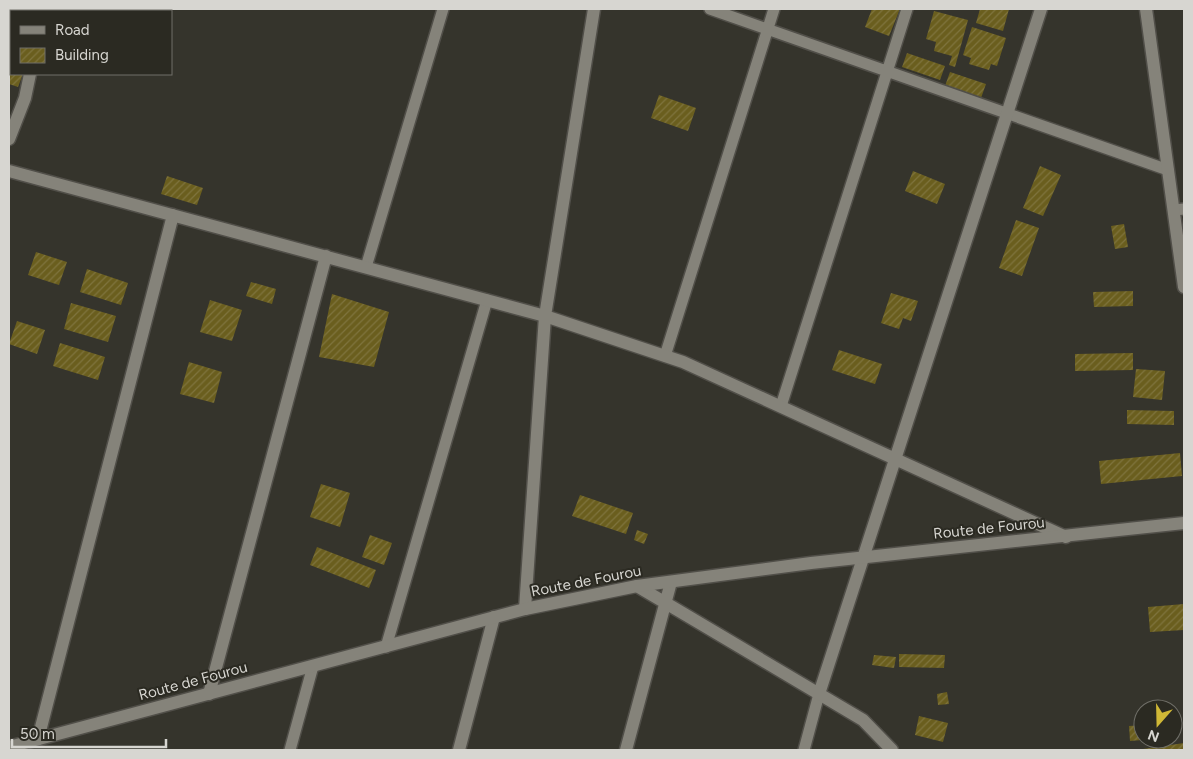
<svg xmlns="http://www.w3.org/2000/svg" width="1193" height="759" viewBox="0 0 1193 759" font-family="Figtree,sans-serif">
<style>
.building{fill:url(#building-hatch)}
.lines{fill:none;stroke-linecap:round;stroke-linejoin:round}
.lane-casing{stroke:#514f49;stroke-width:14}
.street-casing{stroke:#514f49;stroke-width:15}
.secondary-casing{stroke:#514f49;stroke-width:15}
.lane{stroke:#85837a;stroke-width:11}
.street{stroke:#85837a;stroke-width:12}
.secondary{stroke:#85837a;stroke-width:12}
.labels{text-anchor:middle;stroke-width:4;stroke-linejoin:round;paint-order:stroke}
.street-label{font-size:15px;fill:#d7d6d1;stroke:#2b2a22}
</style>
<defs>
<pattern id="building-hatch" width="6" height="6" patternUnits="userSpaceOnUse" patternTransform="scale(1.25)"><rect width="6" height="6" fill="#6a5e1e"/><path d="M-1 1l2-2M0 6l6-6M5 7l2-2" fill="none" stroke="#7f743e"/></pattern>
</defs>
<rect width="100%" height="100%" fill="#35342c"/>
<path class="building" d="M872,9h28l-11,27 -24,-9z
M980,9h29l-6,22 -27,-8z
M934,11l34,9 -13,47 -6,-2 3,-9 -18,-5 2,-9 -10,-3z
M972,27l34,11 -9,28 -6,-2 -2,6 -20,-6 2,-6 -8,-3z
M907,53l38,13 -5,14 -38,-13z
M9,58l2,1v15h12l-5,13 -9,-3z
M950,72l36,12 -5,14 -36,-12z
M659,95l37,13 -8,23 -37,-13z
M1040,166l21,9 -18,41 -20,-8z
M913,171l32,13 -8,20 -32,-13z
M167,176l36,12 -6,17 -36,-11z
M1016,220l23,8 -17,48 -23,-8z
M1124,224l4,23 -13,2 -4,-23z
M36,252l31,10 -8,23 -31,-10z
M87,269l41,14 -7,22 -41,-13z
M251,282l25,7 -4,15 -26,-8z
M1133,291v15l-39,1 -1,-15z
M891,293l27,8 -7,20 -8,-3 -4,11 -18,-6z
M332,294l57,18 -15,55 -55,-10z
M210,300l32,10 -10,31 -32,-9z
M71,303l45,13 -8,26 -44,-13z
M17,321l28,9 -8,24 -28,-10z
M60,343l45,14 -7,23 -45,-14z
M839,350l43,14 -7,20 -43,-14z
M1133,353v17l-58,1v-17z
M189,362l33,10 -8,31 -34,-9z
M1136,369l29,2 -3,29 -29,-3z
M1127,410l47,1v14l-47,-1z
M1180,453l2,23 -81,8 -2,-23z
M321,484l29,9 -10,34 -30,-10z
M580,495l53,18 -7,21 -54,-18z
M637,530l11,4 -4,10 -10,-4z
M370,535l22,8 -8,22 -22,-8z
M317,547l59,23 -7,18 -59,-23z
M1184,604v26l-34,2 -2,-25z
M899,654l46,1 -1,13 -45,-1z
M874,655l22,2 -2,11 -22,-3z
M947,692l2,12 -11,1 -1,-11z
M919,716l29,7 -5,19 -28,-7z
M1143,725v15l-13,1 -1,-15z
M1184,743v7h-41v-1z"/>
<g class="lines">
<defs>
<path id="lane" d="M710,9l458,161
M1174,210l10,-1
M366,267l77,-258
M665,356l109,-347
M781,406l126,-397
M386,647l101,-347
M290,750l23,-84
M804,750l15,-56"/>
<path id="street" d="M1146,9l38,278
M43,11v-2
M9,139l16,-41 5,-24
M9,171l536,145 138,46 383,175
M637,586l226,134 29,30
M525,609l20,-293 49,-307
M209,694l117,-438
M819,694l222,-685
M38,739l135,-524
M459,750l35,-133
M626,750l45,-168"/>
<path id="secondary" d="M9,747l516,-138 112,-23 174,-23 373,-40"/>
</defs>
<use href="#lane" class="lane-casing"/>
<use href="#street" class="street-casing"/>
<use href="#secondary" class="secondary-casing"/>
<use href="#lane" class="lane"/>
<use href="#street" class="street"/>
<use href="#secondary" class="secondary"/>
</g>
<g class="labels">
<g class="street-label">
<text transform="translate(989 528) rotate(-6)" y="5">Route de Fourou</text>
<text transform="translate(586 581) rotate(-11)" y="5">Route de Fourou</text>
<text transform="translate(193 681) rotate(-15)" y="5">Route de Fourou</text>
</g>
</g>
<rect width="1193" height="759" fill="none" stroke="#d7d6d1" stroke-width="20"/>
<rect x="10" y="10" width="162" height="65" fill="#2b2a22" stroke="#706f68"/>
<rect x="20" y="26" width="25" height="8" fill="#85837a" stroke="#706f68"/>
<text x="55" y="35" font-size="15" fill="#d7d6d1">Road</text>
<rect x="20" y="48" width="25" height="15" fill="url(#building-hatch)" stroke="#706f68"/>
<text x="55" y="60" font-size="15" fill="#d7d6d1">Building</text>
<g transform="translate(1158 724) rotate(200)"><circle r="24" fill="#2b2a22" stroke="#706f68"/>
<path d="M0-4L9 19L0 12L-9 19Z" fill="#d0b836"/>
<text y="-8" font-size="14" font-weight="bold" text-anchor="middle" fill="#d7d6d1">N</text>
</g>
<path d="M12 739v8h154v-8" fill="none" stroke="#d7d6d1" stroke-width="2.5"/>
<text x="20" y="739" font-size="15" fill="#d7d6d1" stroke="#2b2a22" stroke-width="4" paint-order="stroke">50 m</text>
</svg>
